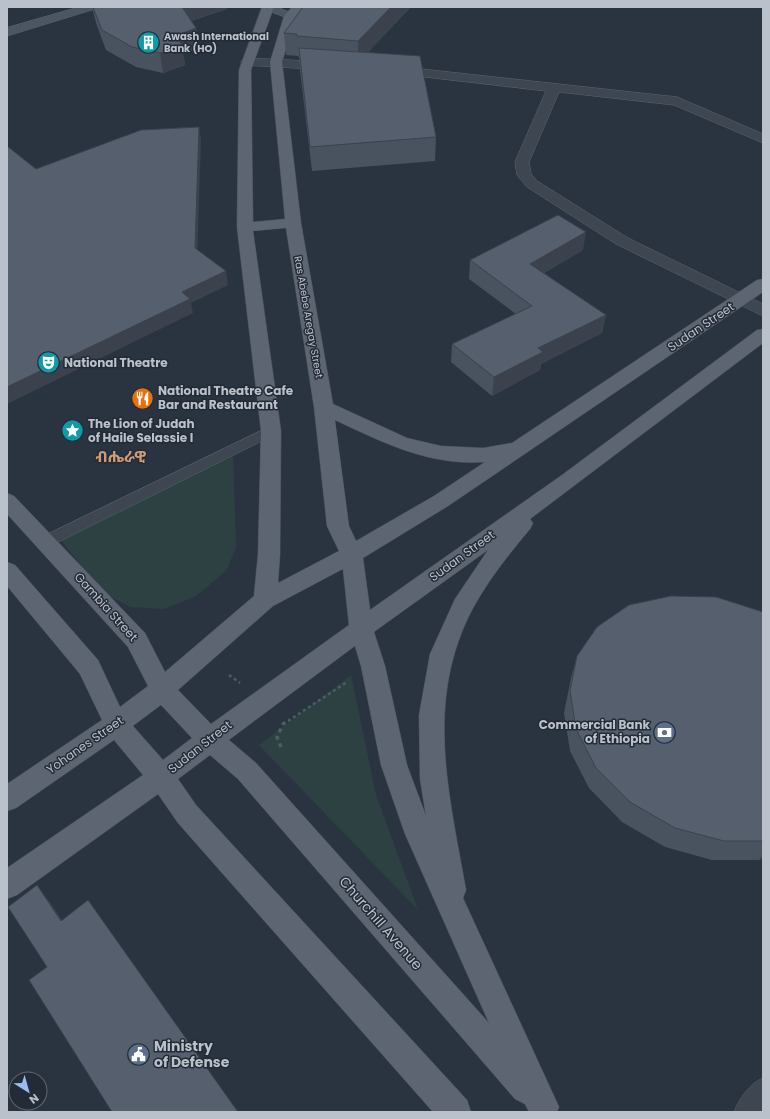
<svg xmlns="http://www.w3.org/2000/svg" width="770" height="1119" viewBox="0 0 770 1119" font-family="Poppins,'Noto Sans Ethiopic',sans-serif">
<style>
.green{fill:#2d4143}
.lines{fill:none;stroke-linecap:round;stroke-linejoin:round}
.lane-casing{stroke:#5c646e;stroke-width:1}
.street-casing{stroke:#5c646e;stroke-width:1}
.secondary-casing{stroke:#5c646e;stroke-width:1}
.primary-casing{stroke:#484f5a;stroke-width:1}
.path-far1{stroke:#4c5e61;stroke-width:2.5;stroke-dasharray:3 3;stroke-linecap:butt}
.path{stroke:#4c5e61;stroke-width:3.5;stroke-dasharray:4 4;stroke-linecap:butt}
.lane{fill:#3e4651;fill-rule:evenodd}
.street{fill:#3e4651;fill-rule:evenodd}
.secondary{fill:#4c5564;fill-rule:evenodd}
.primary{fill:#5c6571;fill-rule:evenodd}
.wall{fill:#49525f}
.shaded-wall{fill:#3c424d}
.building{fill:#555f6e;stroke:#3c424d}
.labels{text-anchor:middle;stroke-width:3;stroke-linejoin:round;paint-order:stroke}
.far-poi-label{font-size:10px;font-weight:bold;fill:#bbc1cb;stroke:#232b36;text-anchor:start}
.far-street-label{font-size:10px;fill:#bbc1cb;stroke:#232b36}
.street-label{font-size:12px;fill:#bbc1cb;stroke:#232b36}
.poi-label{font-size:12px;font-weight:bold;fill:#bbc1cb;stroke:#232b36;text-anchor:start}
.near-street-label{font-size:14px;fill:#bbc1cb;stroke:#232b36}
.near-poi-label{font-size:14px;font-weight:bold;fill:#bbc1cb;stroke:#232b36;text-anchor:start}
.district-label{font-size:16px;font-weight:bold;fill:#cd9b74;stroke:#232b36}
</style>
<rect width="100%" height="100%" fill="#2a3441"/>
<path class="green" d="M233,453l3,95 -10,23 -30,25 -32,13 -33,-2 -28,-14 -43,-54z
M351,675l25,120 42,115 -159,-165z"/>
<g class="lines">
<defs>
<path id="lane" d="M271,426l5,2 2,3 -2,3 -224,111 -5,2 -5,-2 -2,-4 2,-4z
M763,1078v29l-4,5h-25c5,-13 16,-29 29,-34z"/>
<path id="street" d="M247,58l83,4 6,4 -6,4 -87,-5 -2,-3z
M394,66l283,31 86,37v9l-89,-38 -115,-13 -30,70 2,12 6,7 91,57 135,66v12l-147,-72 -89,-57 -10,-12 -2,-13 31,-71 -156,-18 -2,-3 2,-3z"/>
<path id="secondary" d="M79,7h18l-2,2 -88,27v-8z
M261,7h16l17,7 2,2 -6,3 -27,-10z"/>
<path id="primary" d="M262,7h12l-23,63 2,152 32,-3 -15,-157 14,-46 8,-9h12l-8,10 -14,45 19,161 32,181 74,34 34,8 42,2 29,-5 245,-163 6,-1v13l-315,214 -85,52 7,52 192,-135 195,-145 6,-1v14l-233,176 3,4 -3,6c-21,25 -41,50 -57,79 -49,93 -24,185 -7,282l-3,8 91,198 5,11 -2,5h-28l-4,-8 -10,-5 -277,-320 -28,-24 -32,24 18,26 271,295 4,12h-38l-255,-289 -20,-29 -141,101 -10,4v-31l136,-93 -29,-35 -98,68 -9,3v-27l95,-64 -22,-46 -73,-88v-24l8,3 83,95 22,47 28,-21 -20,-39 -121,-133v-21l7,3 131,137 20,39 89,-76 4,-42 3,-123 -24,-204 2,-157zM286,228l28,179 13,119 12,25 -61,32 2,-29 1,-123 -28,-200zM335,420c49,23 94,46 150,42l-51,34 -78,45 -7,-15zM488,550l-33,49 -25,55 -11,61 1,64 6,37 -19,-51 -22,-99 -11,-34zM343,569l6,56 -138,99 -33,-34 95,-84zM355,646l6,20 20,99 24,69 84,189 -233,-260 -27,-23zM161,705l31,33 -29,22 -30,-34z"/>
</defs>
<use href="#lane" class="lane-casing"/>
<use href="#street" class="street-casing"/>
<use href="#secondary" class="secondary-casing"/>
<use href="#primary" class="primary-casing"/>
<path class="path-far1" d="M229,675l11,8
M288,721l59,-39"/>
<path class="path" d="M281,747l-4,-10 6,-13 6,-4"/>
<use href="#lane" class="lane"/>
<use href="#street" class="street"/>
<use href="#secondary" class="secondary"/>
<use href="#primary" class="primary"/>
</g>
<path class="wall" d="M92,7h135v2l-36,12 5,7 3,20 -16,6 2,11 -22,8 -27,-6 -30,-17 -10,-27z
M411,7l-44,46 69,84 -1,24 -123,10 -12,-101 -1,-12 -1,-2 -12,-1 -2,-22z
M583,250l-39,23 62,42 -4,18 -61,31 -1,6 -48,26 -41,-34 1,-18 64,-30 -47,-35 1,-19z
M763,612v246l-4,2h-47l-47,-13 -43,-25 -33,-34 -19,-37 -6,-38 7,-35 6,-22z"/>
<path class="shaded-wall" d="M180,7h47v2l-44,14z
M391,7h20l-53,56v-22z
M196,28l3,20 -16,6 2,11 -22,8 -3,-20 15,-17z
M199,127l2,13 -4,122 -2,-14z
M586,232l-3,18 -55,32 2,-18z
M226,271l2,14 -37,18 2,10 -186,91v-17l175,-95z
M606,315l-4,18 -61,31 -1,6 -48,26 2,-19 44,-29z
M763,855v3l-4,2z
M37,885l14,19 23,34 -13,-17z"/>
<path class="building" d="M93,7h89l14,21 -21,8 7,9 -22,8 -28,-6 -30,-17z
M303,7h88l-33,34 -61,-5v-2l-13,-1z
M299,48l121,8 16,81 -126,10z
M199,127l-4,121 31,23 -44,21 8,7 -183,88v-241l29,23 105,-39z
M558,215l28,17 -56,32 76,51 -68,33 5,4 -49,25 -42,-33 80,-38 -62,-46z
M671,596l45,1 47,15v229h-39l-49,-13 -45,-26 -34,-34 -20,-39 -6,-38 7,-35 20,-29 32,-22z
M37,885l24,36 27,-21 150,212h-126l-83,-132 18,-13 -39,-60z"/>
<defs>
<symbol id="building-disc" viewBox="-11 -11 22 22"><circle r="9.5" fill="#0f9aa8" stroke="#232b36"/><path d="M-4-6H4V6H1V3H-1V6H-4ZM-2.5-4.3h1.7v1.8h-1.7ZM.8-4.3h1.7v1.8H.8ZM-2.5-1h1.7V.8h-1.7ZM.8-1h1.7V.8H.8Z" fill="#fff"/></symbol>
<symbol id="theatre-disc" viewBox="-11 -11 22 22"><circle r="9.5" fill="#0f9aa8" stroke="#232b36"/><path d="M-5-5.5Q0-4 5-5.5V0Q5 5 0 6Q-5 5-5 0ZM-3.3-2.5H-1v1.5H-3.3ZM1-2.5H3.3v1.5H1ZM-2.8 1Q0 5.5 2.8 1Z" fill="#fff"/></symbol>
<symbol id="restaurant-disc" viewBox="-11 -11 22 22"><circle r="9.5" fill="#e8710a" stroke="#232b36"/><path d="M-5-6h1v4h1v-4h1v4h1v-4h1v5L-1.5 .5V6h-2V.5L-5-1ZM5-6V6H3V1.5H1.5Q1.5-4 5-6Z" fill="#fff"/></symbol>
<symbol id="sight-disc" viewBox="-11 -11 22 22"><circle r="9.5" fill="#0f9aa8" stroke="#232b36"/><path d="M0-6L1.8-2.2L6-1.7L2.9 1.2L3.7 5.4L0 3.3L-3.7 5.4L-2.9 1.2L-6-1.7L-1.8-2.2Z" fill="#fff"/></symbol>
<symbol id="bank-disc" viewBox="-11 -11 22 22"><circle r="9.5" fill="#5c6f8a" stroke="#232b36"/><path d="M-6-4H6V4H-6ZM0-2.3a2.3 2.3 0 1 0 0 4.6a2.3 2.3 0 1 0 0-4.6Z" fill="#fff"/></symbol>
<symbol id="civic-disc" viewBox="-11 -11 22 22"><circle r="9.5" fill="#5c6f8a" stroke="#232b36"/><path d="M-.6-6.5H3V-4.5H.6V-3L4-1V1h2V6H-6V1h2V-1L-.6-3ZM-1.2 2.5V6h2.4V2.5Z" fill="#fff"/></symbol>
</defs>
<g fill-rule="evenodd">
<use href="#building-disc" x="136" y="30" width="25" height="25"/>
<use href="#theatre-disc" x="36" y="350" width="25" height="25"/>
<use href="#restaurant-disc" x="130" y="386" width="25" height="25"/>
<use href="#sight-disc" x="60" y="418" width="25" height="25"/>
<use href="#bank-disc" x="652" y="720" width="25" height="25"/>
<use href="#civic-disc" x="126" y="1042" width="25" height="25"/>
</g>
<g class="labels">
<g class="far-poi-label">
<text x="164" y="40">Awash International<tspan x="164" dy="12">Bank (HO)</tspan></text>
</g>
<g class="far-street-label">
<text transform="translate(309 317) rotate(80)" y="4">Ras Abebe Aregay Street</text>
</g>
<g class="street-label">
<text transform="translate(701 327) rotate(-34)" y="4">Sudan Street</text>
<text transform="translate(462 556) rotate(-36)" y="4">Sudan Street</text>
<text transform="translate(106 607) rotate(48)" y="4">Gambia Street</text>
<text transform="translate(85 745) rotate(-35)" y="4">Yohanes Street</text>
<text transform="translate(200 747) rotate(-38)" y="4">Sudan Street</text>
</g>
<g class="poi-label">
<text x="64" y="367">National Theatre</text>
<text x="158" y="395">National Theatre Cafe<tspan x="158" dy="14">Bar and Restaurant</tspan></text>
<text x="88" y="428">The Lion of Judah<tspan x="88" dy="14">of Haile Selassie I</tspan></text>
<text x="650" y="729" text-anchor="end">Commercial Bank<tspan x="650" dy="14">of Ethiopia</tspan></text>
</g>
<g class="near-street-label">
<text transform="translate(381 923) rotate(49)" y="5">Churchill Avenue</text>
</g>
<g class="near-poi-label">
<text x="154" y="1051">Ministry<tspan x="154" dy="16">of Defense</tspan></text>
</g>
<g class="district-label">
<text x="121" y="462">ብሔራዊ</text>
</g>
</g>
<rect width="770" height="1119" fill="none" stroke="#bbc1cb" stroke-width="16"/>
<g transform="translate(28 1091) rotate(143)"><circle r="19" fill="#232b36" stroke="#606772"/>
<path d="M0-3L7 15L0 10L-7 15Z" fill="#9cbcef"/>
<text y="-6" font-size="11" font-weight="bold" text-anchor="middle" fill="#bbc1cb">N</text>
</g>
</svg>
